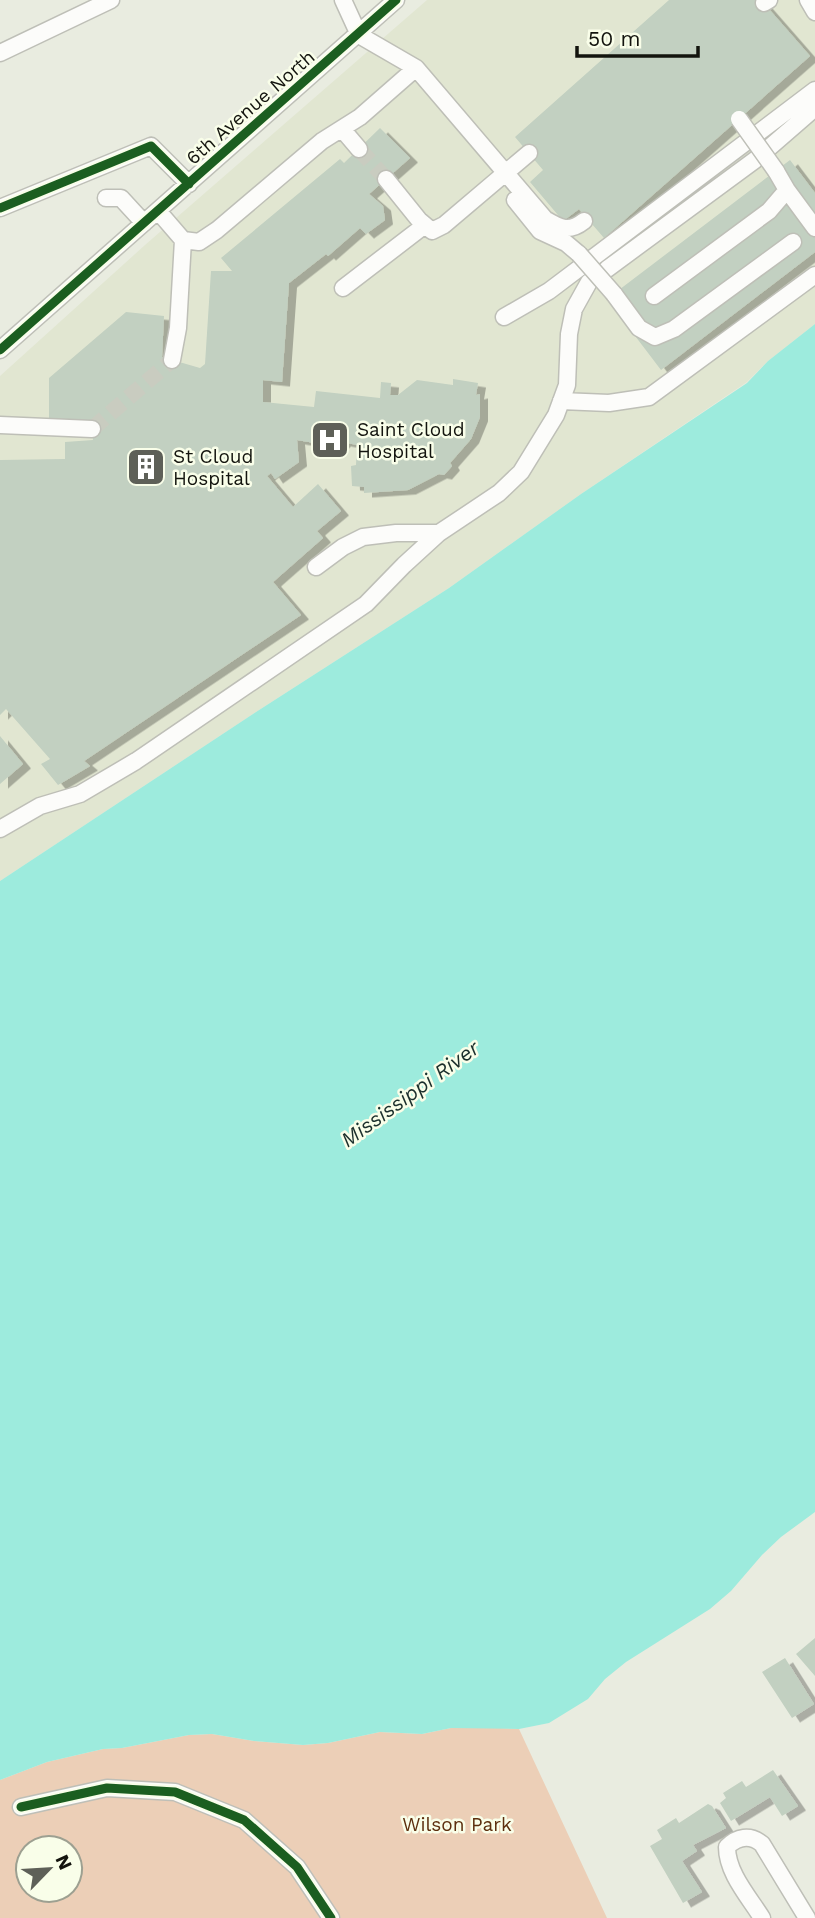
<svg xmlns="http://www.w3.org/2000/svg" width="815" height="1918" viewBox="0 0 815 1918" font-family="'Work Sans',sans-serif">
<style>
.built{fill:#e1e6d1}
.green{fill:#eccfb7;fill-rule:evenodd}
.water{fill:#9debdd}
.building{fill:#c2d0c1;filter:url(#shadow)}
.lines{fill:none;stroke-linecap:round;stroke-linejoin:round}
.minor-tunnel{stroke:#c9ccc0;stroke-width:16;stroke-dasharray:16 8;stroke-linecap:butt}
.minor-casing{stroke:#bebfb7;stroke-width:19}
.minor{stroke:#fcfcfa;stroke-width:16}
.minor-bridge-casing{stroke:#bebfb7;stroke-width:19;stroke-linecap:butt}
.minor-bridge{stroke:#fcfcfa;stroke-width:16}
.cycleway-casing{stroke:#f9fee9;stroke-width:13}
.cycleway{stroke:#1b5e20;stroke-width:9}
.labels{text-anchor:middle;stroke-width:5;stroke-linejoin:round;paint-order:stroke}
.street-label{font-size:19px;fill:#13140e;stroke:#f9fee9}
.poi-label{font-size:19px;fill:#13140e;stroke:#f9fee9;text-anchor:start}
.park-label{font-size:19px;fill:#5c2e0d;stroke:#f9fee9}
.water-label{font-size:21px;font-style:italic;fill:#1b2f2c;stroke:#f9fee9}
</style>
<defs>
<filter id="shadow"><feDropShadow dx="8" dy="4.5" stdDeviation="0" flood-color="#0004"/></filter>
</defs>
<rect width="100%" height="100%" fill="#e9ece0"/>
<path class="built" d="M427,0h388v324l-47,37 -21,21 -166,112 -132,94 -193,124 -256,169v-505l145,-131z"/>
<path class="green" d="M478,1727l41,2 88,189h-607v-138l47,-18 56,-13 19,-1 67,-13 23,-1 42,7 49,4 25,-2 52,-11 42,2 29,-6zM28,1848h42v42h-42z"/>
<path class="water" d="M815,324v1188l-34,25 -19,18 -31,36 -21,18 -84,53 -21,17 -17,20 -39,24 -30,6 -68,-1 -29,6 -42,-2 -52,11 -25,2 -49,-4 -42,-7 -23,1 -67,13 -19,1 -56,13 -47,18v-899l256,-169 193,-124 132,-94 166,-111 21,-22z"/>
<path class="building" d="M669,0h92l49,56 -206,182 -25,-29 -16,12 -33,-39 13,-12 -28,-33z
M380,128l30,30 -41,36 14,12 2,14 -19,14 -6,-6 -32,28 -2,-2 -37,29 -7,99 -19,-2v22l51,5 2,-16 64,7 1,-16 10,1 -1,12h8l19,-15 36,5v-6l25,4 -2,12 4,-1v23l-9,22 -21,24 2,3 -8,9 -5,-1 -31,16 -44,3v-6l-12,-1 -1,-20 5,-1 1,-20 -14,-3 -8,8 -9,-5 -29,-5 2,22 -24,17 -4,-6 -4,3 26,31 25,-23 23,27 -24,20 6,7 -50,44 28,33 -217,146 6,5 -32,19 -17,-21 9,-5 -44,-50 -6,6v-255l65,-1v-17l28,-2 -3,-19 -41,-2v-41l77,-66 38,4 -2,41 38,11 5,-4 6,-93h21l-11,-13 119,-99 4,4z
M790,160l25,33v59l-154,118 -54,-71z
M0,736l23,28 -23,20z
M815,1638v38l-19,-22z
M785,1658l29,46 -22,14 -30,-46z
M773,1770l25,36 -16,10 -12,-19 -39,24 -11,-18 6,-5 -3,-5 19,-12 4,6z
M708,1804l4,2 14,22 -33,17 4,6 -15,10 20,31 -19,11 -33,-57 12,-7 -5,-9 19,-12 3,5z"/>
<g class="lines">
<path class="minor-tunnel" d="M359,149l27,30
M92,429l80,-69"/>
<defs>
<path id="minor" d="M343,0l16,35 57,33 129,151c15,9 24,14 39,2
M808,0l7,12
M764,3l5,-3
M0,53l111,-53
M342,129l17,20
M386,179l33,41 13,11 12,-6 85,-72
M787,190l28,38
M106,198h15l23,25
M515,200l25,31 26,12 13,11
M0,208l151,-62 38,38
M158,211l25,29 -5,88 -6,32
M183,240l16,2 18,-12 105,-89 38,-24 56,-49
M607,269l148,-109 60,-52
M343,288l82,-63
M614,294l25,34 16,9 19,-8 119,-87
M654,296l115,-85 18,-21 -11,-19
M504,317l45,-26 266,-201
M0,350l396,-350
M561,401l48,2 40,-6 166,-122
M0,425l92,4
M316,567l27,-20 20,-10 33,-4h43l60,-40 22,-21 35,-57 11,-30 2,-51 5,-25 15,-27
M0,829l40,-23 40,-12 56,-33 230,-157 38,-39 35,-32
M21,1807l86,-19 68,4 69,28 53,47 34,51
M762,1918c-13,-21 -35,-45 -35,-71 10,-10 23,-13 35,-3l45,74"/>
</defs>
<use href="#minor" class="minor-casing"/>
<use href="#minor" class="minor"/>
<defs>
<path id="minor-bridge" d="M739,119l37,52
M579,254l35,40"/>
</defs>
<use href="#minor-bridge" class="minor-bridge-casing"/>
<use href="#minor-bridge" class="minor-bridge"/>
<defs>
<path id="cycleway" d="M0,208l151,-62 38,38
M0,350l396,-350
M21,1807l86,-19 68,4 69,28 53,47 34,51"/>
</defs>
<use href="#cycleway" class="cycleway-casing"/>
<use href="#cycleway" class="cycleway"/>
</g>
<defs>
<symbol id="hospital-square" viewBox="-11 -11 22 22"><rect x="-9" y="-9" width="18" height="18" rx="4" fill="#5e6058" stroke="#f9fee9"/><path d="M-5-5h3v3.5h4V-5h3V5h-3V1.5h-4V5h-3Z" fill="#fff"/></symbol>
<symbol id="building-square" viewBox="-11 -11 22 22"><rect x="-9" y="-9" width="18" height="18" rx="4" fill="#5e6058" stroke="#f9fee9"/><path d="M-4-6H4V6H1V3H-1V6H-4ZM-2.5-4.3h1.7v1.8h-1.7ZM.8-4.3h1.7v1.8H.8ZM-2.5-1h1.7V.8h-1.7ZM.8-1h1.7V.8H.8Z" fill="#fff"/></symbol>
</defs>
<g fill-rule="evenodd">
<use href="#hospital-square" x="308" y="418" width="44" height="44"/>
<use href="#building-square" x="124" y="445" width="44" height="44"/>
</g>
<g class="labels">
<g class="street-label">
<text transform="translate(250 107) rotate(-41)" y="7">6th Avenue North</text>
</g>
<g class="poi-label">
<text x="357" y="436">Saint Cloud<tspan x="357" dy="22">Hospital</tspan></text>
<text x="173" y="463">St Cloud<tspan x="173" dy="22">Hospital</tspan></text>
</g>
<g class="park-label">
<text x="457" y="1831">Wilson Park</text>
</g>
<g class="water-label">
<text transform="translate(410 1094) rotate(-36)" y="7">Mississippi River</text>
</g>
</g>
<g transform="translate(49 1869) rotate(65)"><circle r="33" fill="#f9fee9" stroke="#9da091" stroke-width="2"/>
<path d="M0-5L12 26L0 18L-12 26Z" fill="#5e6058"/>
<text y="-10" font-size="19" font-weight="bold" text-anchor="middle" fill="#13140e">N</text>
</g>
<path d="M577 46v10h121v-10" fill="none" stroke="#13140e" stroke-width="3.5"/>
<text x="588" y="46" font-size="21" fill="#13140e" stroke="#f9fee9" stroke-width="5" paint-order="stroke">50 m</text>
</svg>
